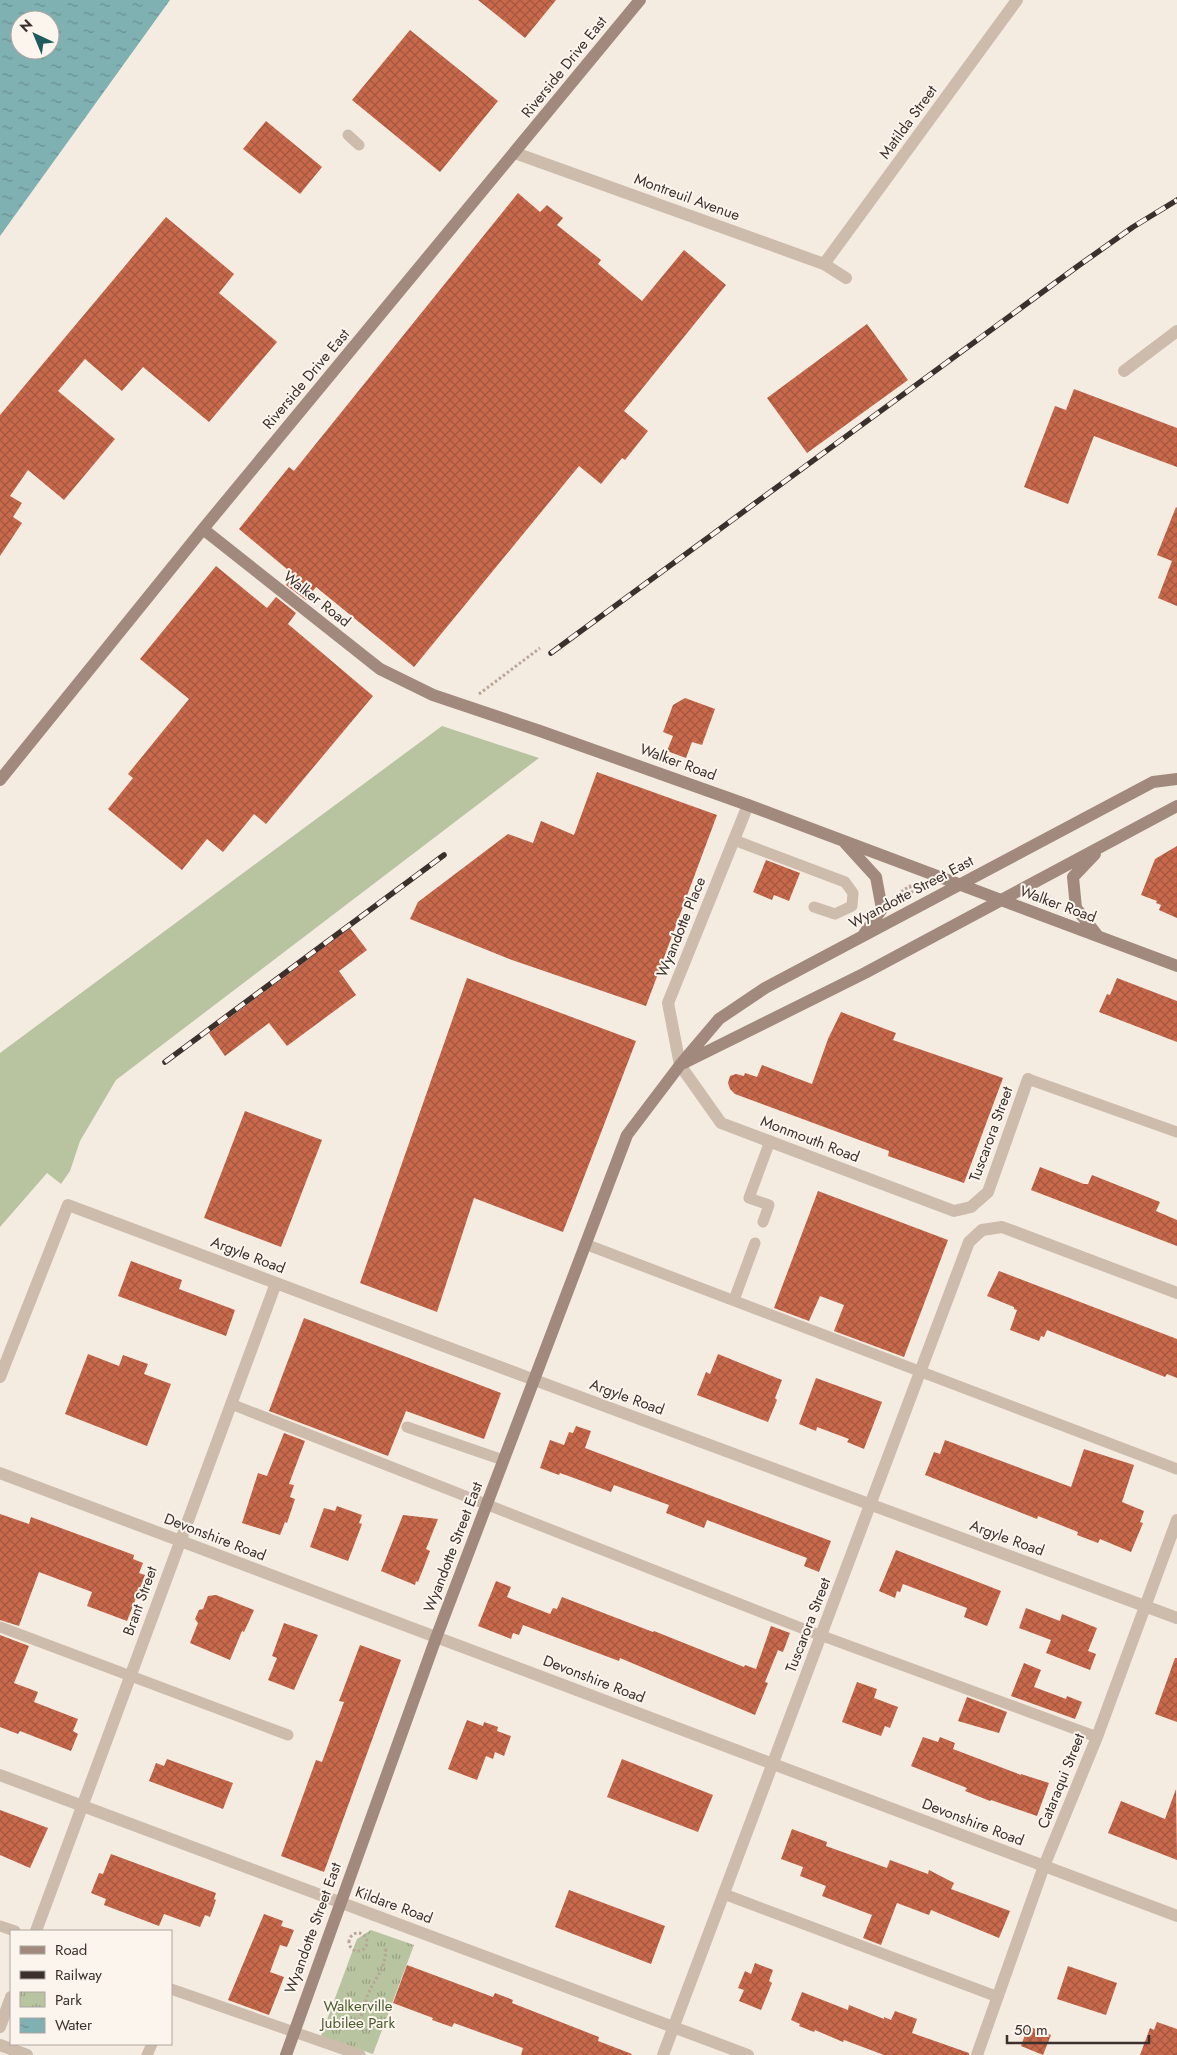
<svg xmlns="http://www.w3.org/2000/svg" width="1177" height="2055" viewBox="0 0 1177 2055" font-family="Jost,sans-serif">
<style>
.grass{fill:#b8c4a0}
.park{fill:url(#park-tufts)}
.water{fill:url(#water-ripples);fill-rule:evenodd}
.building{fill:url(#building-cross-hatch)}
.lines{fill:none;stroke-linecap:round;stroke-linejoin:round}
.path{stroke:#b9a596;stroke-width:3;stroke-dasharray:2.5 2.5;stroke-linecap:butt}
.service{stroke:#cdbbac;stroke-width:11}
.minor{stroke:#cdbbac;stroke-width:12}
.secondary{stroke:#a18a7d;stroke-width:12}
.rail-casing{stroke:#3b302b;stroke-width:5.5}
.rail{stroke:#fbf5ee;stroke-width:4;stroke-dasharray:11;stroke-linecap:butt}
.labels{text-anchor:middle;stroke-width:4;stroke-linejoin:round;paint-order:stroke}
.street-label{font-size:15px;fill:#3b302b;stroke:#fbf5ee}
.park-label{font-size:15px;fill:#4a5a2e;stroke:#fbf5ee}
</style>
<defs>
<pattern id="park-tufts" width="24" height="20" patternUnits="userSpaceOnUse" patternTransform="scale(1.25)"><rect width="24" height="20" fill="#b8c4a0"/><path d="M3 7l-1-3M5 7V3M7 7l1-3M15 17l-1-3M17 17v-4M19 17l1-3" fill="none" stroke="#97a083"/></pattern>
<pattern id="water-ripples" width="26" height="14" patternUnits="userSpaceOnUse" patternTransform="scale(1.25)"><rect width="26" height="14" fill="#7fb0b2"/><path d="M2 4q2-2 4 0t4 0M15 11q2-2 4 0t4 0" fill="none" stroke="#699091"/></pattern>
<pattern id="building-cross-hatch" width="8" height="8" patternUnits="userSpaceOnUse" patternTransform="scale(1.25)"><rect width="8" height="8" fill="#c8694b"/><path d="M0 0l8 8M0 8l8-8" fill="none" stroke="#a4573f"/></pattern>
</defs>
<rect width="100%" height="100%" fill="#f4ebe1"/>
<path class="grass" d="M442,726l97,32 -423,322 -36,61 -10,30 -9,13 -14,-11 -47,54v-174z"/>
<path class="park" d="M371,1930l43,15 -41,109 -52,-18 36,-97z"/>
<path class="water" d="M0,0h170l-170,236zM20,20h30v30h-30z"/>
<path class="building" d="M478,0h78l-31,38z
M410,30l88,71 -58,71 -88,-72z
M266,121l56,46 -22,27 -57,-45z
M518,193l22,19 7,-7 16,13 -6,7 44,35 -3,4 44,37 42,-51 42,35 -102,126 24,20 -23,29 -3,-2 -21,26 -22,-18 -165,201 -98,-80 -10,13 -20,-15 8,-10 -55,-46 50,-62 5,4z
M166,217l68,57 -15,19 58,49 -68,80 -66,-55 -21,24 -37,-32 -27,32 57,48 -51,61 -36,-30 -18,26 12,7 -9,14 9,6 -22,33v-141z
M867,324l41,56 -101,73 -40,-55z
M1074,389l103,39v39l-83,-31 -26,68 -44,-17 31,-81 11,4z
M1176,507l1,1v98l-19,-8 14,-37 -15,-6z
M216,566l51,42 9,-11 20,16 -8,11 85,72 -107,128 -12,-10 -31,38 -16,-13 -25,31 -74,-61 25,-31 -5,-4 61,-75 -49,-40z
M685,698l30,11 -13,36 -10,-3 -6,16 -19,-7 6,-15 -10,-4 10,-27z
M597,772l120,43 -71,191 -134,-46 -102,-41 8,-17 90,-68 25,9 8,-22 33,14z
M1177,846v72l-18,-8 2,-5 -5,-2 1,-2 -16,-6 14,-36z
M766,860l34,13 -11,28 -15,-6 -2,5 -19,-8z
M350,928l17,22 -28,21 17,24 -69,51 -18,-23 -44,33 -16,-23z
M467,978l169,63 -73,191 -89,-34 -37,114 -77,-29z
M1117,978l60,23v41l-78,-30 8,-18 3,1z
M841,1012l55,21 -3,7 110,38 -39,105 -76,-27 1,-5 -154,-57 -5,-5 -2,-6 2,-7 6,-2 8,2 1,-3 12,4 5,-12 50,19 16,-45z
M245,1111l77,29 -41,107 -77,-29z
M1040,1167l44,17h4l4,-9 68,27 -4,9 21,9v26l-146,-56z
M818,1191l130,49 -44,117 -70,-26 10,-26 -24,-9 -11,25 -35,-13z
M131,1261l51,19 -3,9 56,21 -9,26 -108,-40z
M999,1271l178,68v39l-10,-4 -2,3 -118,-47 -3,7 -3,-1 -2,5 -29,-11 7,-20 -3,-1v-2l-27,-11z
M304,1318l197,75 -17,46 -78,-28 -18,45 -119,-45z
M88,1354l31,12 4,-11 25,9 -4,10 27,10 -24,62 -82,-32z
M718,1354l64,26 -7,18 2,2 -9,22 -71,-27 9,-23 4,2z
M816,1378l66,24 -18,47 -17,-7 2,-3 -32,-12 -1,4 -17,-7z
M576,1426l15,5 -6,17 246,93 -12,31 -15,-6 3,-8 -100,-38 -3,8 -15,-6 -23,-9 3,-8 -55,-20 -3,7 -37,-14 -14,-5 -1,2 -19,-7 10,-28 14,5 5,-13 4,1z
M284,1433l21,8 -16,43 5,1 -4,12 5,2 -8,24 -2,-1 -5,13 -38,-12 16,-50 9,3z
M945,1440l126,47 13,-38 50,16 -12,37 22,9 -4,11 3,1 -12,29 -31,-13 -2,4 -21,-8 1,-3 -40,-16 -1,3 -112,-44 9,-23 6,2z
M337,1506l25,9 -3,8 3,1 -14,37 -38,-14 14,-39 11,3z
M0,1514l29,10 2,-7 103,38 -1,4 10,4 -4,10 6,2 -18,46 -40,-15 5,-14 -53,-20 -20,54 -19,-6z
M403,1515l35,4 -12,30 4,2 -12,31 -2,-1 -1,4 -34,-14z
M896,1550l105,41 -14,35 -23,-9 3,-9 -64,-24 -3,8 -3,-1 -2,7 -16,-7z
M496,1581l15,6 -4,10 43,17 3,-6 4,1 5,-12 91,35 1,-1 90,36 1,-2 11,4 15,-43 19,7 -7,19 -5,-2 -13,32 3,1 -13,32 -135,-57 -1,3 -96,-36 -4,10 -6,-2 -2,6 -33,-13z
M216,1595l38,15 -10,22 -2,-1 -12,29 -40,-17 8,-20 -3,-4 4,-9 4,-1 5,-13z
M1026,1608l34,13 2,-7 35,14 -9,23 8,3 -6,16 -44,-17 5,-13 -32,-12z
M284,1623l34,12 -24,55 -26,-10 9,-22 -5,-2z
M0,1635l29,11 -15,37 24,9 -4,10 44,17 -5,12 5,3 -7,17 -51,-20 -2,3 -18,-7z
M360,1645l41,15 -77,212 -43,-16 35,-96 6,2 22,-60 -5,-1z
M1175,1658h2v64l-22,-8z
M1024,1663l17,7 -7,17 32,12 1,-3 15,6 -7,17 -64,-23z
M857,1682l20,7 -3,9 24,9 -8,21 -5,-2 -4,10 -39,-14z
M967,1697l40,15 -8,21 -41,-12z
M467,1720l16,6 1,-4 14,5 -1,4 14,5 -7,20 -9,-4 -2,7 -7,-3 -9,24 -29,-11z
M923,1737l15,5 2,-5 15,6 -2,6 68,26v-1l28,9 -12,33 -46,-16 -1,1 -25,-10 2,-3 -56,-22z
M167,1759l66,24 -10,26 -74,-28 7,-18 8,3z
M622,1759l91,36 -15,37 -91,-35z
M1176,1789l1,71 -69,-27 13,-32 44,18z
M0,1810l48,18 -18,40 -30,-13z
M792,1829l35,13 -1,4 61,22 3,-8 38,14 1,-4 25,13 -3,6 59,22 -11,27 -68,-28 -2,5 -32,-12 -16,42 -18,-7 9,-23 -50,-19 4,-10 -26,-10 3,-9 -22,-8z
M111,1854l105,39 -2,6 2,1 -6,17 -5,-2 -5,12 -36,-13 -5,12 -55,-21 2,-6 -15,-6 8,-20 4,1z
M569,1890l96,36 -14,38 -96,-37z
M264,1914l19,7 -2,5 13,4 -7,17 -7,-2 -10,27 14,5 -15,38 -41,-15z
M755,1963l18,7 -4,11 3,2 -11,27 -22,-9 5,-11 -6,-2 7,-17 6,3z
M407,1965l86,32 2,-4 18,7 -1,3 87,34 -1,4 34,13 -1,1h-110l2,-7 -69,-25 -2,4 -20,-7 1,-2 -40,-15z
M1068,1966l49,17 -11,32 -49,-16z
M802,1992l46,18 1,-5 35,14v-2l7,3 4,-9 22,8 -5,14 57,20v2h-85l-40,-15 -1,2 -28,-12 -1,2 -15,-6 1,-2 -9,-4z
M1157,2022l20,7v26h-37l10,-27 4,2z
M1028,2026l23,9 -8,20 -22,-9z"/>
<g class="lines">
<path class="path" d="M479,694l61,-46
M910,886l2,6 -10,-1z
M1046,897l5,-1
M349 1942a9 9 0 1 1 18 0a9 9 0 1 1-18 0Z
M322,2020l26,7h4c14,-13 10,-20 17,-35 9,-19 16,-21 17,-45"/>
<path class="service" d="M348,135l11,10
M734,840l111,42 8,11 -1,13 -17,8 -21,-7
M1028,1079l149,53
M763,1222l6,-17 -20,-7 21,-57
M585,1244l592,225
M734,1300l21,-57
M231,1404l578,227 288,106
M407,1427l96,33
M0,1627l288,108
M724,1894l274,103
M0,1926l15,5
M171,1989l189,66
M147,2055l5,-11"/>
<path class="minor" d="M515,153l309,111 22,14
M824,264l193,-264
M1124,371l53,-40
M748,805l-80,198 12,62 41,58 233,88 17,-4 17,-15 40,-113
M0,1377l68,-172 488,183 621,230
M0,1473l1177,443
M0,1775l748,280
M36,1931l240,-648
M0,2027l11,-30
M0,2045l27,10
M663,2055l306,-813 13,-12 20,-3 175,66
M977,2055l67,-189 53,-129 80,-217"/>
<path class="secondary" d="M203,529l177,140 53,26 107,36 208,74 429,161
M0,780l203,-251 437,-529
M845,843l31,34 6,32 -18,25
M1095,854l-22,23 3,31 21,27
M684,1063l181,-90 312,-167
M286,2055l150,-417 191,-503 53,-70 39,-46 46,-31 388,-206 24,-3"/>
<defs>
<path id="rail" d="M551,653l527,-387 55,-39 44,-27
M165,1062l279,-207"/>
</defs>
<use href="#rail" class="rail-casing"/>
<use href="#rail" class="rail"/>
</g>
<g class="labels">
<g class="street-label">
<text transform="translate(564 67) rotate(-51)" y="5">Riverside Drive East</text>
<text transform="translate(908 122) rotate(-54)" y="5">Matilda Street</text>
<text transform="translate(687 197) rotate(20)" y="5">Montreuil Avenue</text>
<text transform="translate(306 379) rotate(-50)" y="5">Riverside Drive East</text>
<text transform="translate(317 599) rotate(38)" y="5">Walker Road</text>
<text transform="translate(678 762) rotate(20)" y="5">Walker Road</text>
<text transform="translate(911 892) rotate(-28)" y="5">Wyandotte Street East</text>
<text transform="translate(1058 904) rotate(20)" y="5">Walker Road</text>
<text transform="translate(681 927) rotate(-68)" y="5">Wyandotte Place</text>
<text transform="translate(991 1134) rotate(-70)" y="5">Tuscarora Street</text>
<text transform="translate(810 1139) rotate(21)" y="5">Monmouth Road</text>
<text transform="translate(248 1255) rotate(21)" y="5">Argyle Road</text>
<text transform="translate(627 1397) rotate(20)" y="5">Argyle Road</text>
<text transform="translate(215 1537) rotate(21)" y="5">Devonshire Road</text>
<text transform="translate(1007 1538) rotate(20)" y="5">Argyle Road</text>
<text transform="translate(453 1547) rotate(-69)" y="5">Wyandotte Street East</text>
<text transform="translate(140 1601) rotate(-70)" y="5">Brant Street</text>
<text transform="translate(808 1625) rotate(-69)" y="5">Tuscarora Street</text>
<text transform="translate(594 1679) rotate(21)" y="5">Devonshire Road</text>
<text transform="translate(1061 1781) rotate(-68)" y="5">Cataraqui Street</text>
<text transform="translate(973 1822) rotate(21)" y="5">Devonshire Road</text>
<text transform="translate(394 1905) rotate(20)" y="5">Kildare Road</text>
<text transform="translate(313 1928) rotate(-70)" y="5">Wyandotte Street East</text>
</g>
<g class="park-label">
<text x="358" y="2011">Walkerville<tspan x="358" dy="17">Jubilee Park</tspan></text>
</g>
</g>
<rect x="10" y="1930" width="162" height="115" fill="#fbf5ee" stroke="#aea6a0"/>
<rect x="20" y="1946" width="25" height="8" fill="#a18a7d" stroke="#aea6a0"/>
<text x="55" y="1955" font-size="15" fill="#3b302b">Road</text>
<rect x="20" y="1971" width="25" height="8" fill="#3b302b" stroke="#aea6a0"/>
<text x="55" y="1980" font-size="15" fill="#3b302b">Railway</text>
<rect x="20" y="1992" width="25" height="15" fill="url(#park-tufts)" stroke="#aea6a0"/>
<text x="55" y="2005" font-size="15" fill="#3b302b">Park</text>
<rect x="20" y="2018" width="25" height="15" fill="url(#water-ripples)" stroke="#aea6a0"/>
<text x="55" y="2030" font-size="15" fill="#3b302b">Water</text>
<g transform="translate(35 35) rotate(316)"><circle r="24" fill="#fbf5ee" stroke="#aea6a0"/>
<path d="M0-4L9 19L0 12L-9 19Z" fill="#1f5a5e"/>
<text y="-8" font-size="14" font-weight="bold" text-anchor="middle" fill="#3b302b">N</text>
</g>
<path d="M1007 2035v8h142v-8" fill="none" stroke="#3b302b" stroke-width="2.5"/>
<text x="1014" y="2035" font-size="15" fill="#3b302b" stroke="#fbf5ee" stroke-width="4" paint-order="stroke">50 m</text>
</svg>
